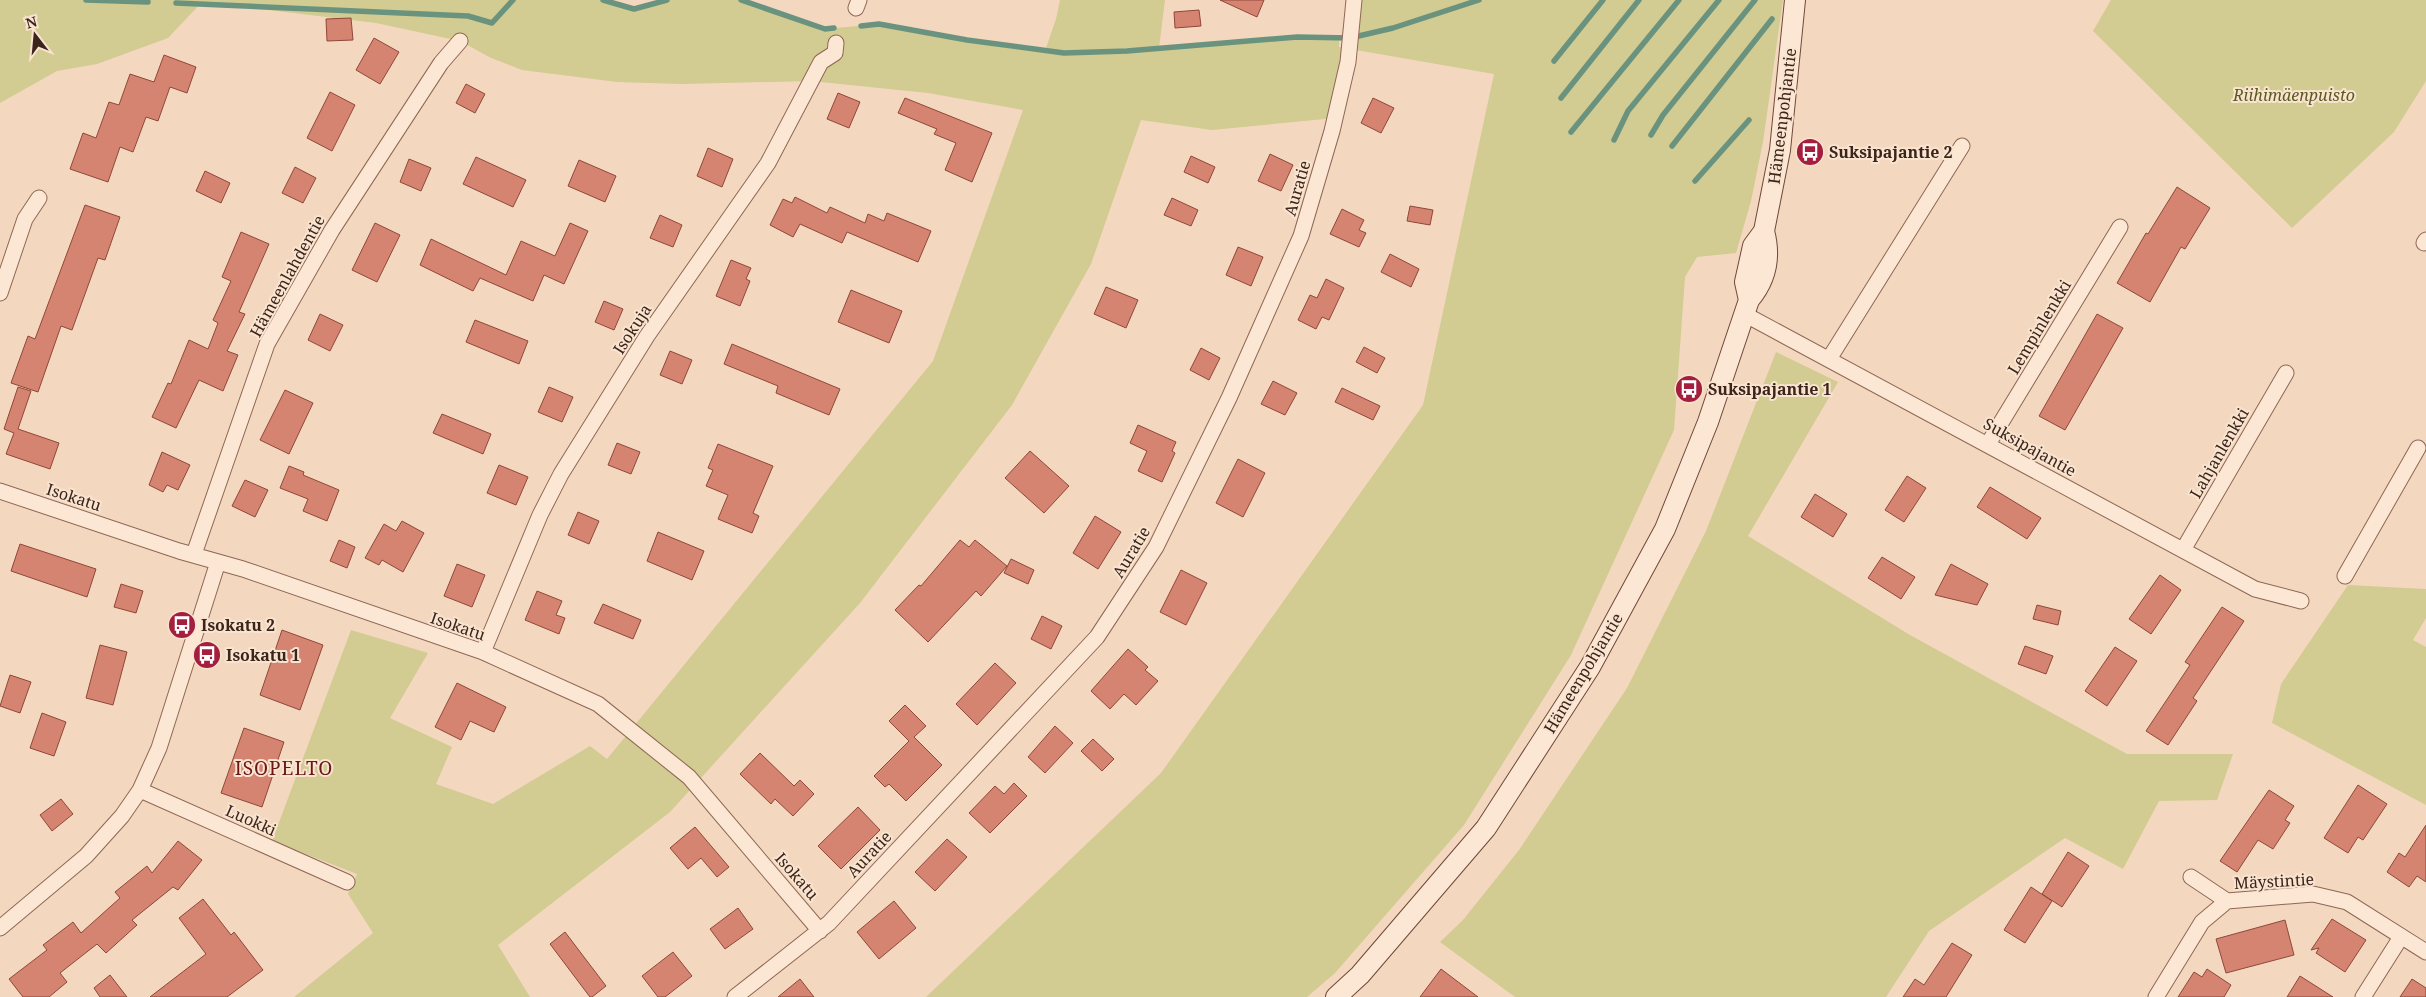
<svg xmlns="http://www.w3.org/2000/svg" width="2426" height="997" viewBox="0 0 2426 997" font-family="'Noto Serif',serif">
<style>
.green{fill:#d2cb92}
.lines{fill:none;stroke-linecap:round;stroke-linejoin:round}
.stream{stroke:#69937f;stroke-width:5.5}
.building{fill:#d58471;stroke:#904738}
.street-casing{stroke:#8e6755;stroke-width:17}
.secondary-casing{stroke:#6f4839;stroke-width:22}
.street{stroke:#fce7d4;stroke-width:15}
.secondary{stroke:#fce7d4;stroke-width:20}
.labels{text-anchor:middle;stroke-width:4;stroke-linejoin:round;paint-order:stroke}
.park-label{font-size:16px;font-style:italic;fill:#595a20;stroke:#f9e4d0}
.street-label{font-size:16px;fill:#3c241b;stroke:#f9e4d0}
.poi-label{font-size:16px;font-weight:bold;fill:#3c241b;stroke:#f9e4d0;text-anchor:start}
.quarter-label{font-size:19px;letter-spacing:1px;fill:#6d1617;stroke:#f9e4d0}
</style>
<rect width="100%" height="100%" fill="#f3d8bf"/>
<path class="green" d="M0,0h604l30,9 33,-9h74l84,29 54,-5 88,16 78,11 11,-32 4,-19h105l-6,48 138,-11 42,1v9l10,1 -14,70 -123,12 -71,-10 -50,144 -79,141 -152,198 -190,209 -172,133 32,52h-236l79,-64 -25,-39 9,-20 -85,-33 79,-211 77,23 -38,65 62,29 -16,37 57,20 97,-58 17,13 326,-398 90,-251 -95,-17 -117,-12 -130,3 -64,-2 -95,-12 -31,-12 -31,-17 -84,-18 -174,-21 -34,36 -71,26 -40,7 -57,32z
M1362,0h421l-20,142 -12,59 -15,52 -39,4 -12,20 -11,153 -103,225 -107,170 -129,148 -28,24h-381l235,-224 262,-368 71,-331 -138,-24z
M2111,0h315v81l-32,51 -102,96 -199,-197z
M1776,352l62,30 -90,154 162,99 217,119h106l-16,46 -58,1 -36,68 -58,-31 -136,93 -43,66h-371l-75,-55 23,-22 56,-70 108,-162 79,-157z
M2348,585l78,4v29l-13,22 13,7v158l-154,-82 9,-39z"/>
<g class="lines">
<path class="stream" d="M86,0l62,2
M603,0l31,9 33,-9
M741,0l84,29 9,-1
M176,3l292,13 24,7 21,-23
M861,26l18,-2 88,16 97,13 63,-2 170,-14 53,1 43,-10 86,-28
M1554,61l49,-61
M1561,98l78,-98
M1571,132l108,-132
M1651,135l12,-20 92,-115
M1614,140l14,-29 91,-111
M1672,146l100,-127
M1695,181l54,-61"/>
</g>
<path class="building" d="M1220,0h44l-7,17z
M1199,10l2,16 -26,2 -1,-16z
M351,18l2,22 -26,1 -1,-22z
M374,38l25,14 -19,32 -24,-14z
M164,55l32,12 -9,26 -17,-6 -12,34 -12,-4 -13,35 -13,-5 -12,35 -38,-13 13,-36 13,5 13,-36 10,3 11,-31 24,8z
M466,84l19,10 -10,19 -19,-10z
M330,92l25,13 -23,46 -25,-13z
M838,93l22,9 -11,26 -22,-9z
M905,98l87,35 -20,49 -27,-12 11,-27 -22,-9 3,-5 -39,-16z
M1373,98l21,10 -13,25 -20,-10z
M708,148l25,11 -11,28 -25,-11z
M1270,154l23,11 -12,26 -23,-10z
M1191,156l24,11 -7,16 -24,-11z
M476,157l50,23 -13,27 -50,-23z
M409,159l22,9 -10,23 -21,-9z
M579,160l37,16 -11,26 -37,-16z
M295,167l21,11 -13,25 -21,-10z
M205,171l25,12 -9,20 -25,-12z
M2177,187l33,21 -25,41 -4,-2 -31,55 -33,-19 29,-50 2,1z
M795,197l32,16 3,-6 35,16 3,-9 16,7 3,-8 44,18 -13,31 -71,-30 -5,11 -42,-19 -7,13 -23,-12 13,-26 9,4z
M1172,198l26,12 -7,16 -27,-11z
M85,205l35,12 -15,43 -7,-2 -26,72 -11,-4 -23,66 -27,-9 17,-47 7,3z
M1410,206l23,4 -3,15 -23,-4z
M1342,209l22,11 -5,10 7,3 -7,14 -29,-13z
M660,215l22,10 -9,22 -23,-9z
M375,223l25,12 -23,47 -25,-12z
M570,223l18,8 -24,53 -20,-9 -11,26 -53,-23 -7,13 -53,-26 11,-26 75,36 15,-34 34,15z
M241,232l28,12 -30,68 6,2 -18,37 11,4 -15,36 -24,-11 -23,48 -24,-11 16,-34 3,1 18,-44 19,9 10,-26 -5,-3 18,-39 -9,-4z
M1238,247l25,10 -12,29 -25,-11z
M1390,254l29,15 -8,18 -30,-15z
M731,260l20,8 -5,11 4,2 -10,25 -24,-10z
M1326,279l18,9 -15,32 -7,-3 -6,12 -18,-9 12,-25 7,3z
M1106,287l32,13 -12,28 -32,-14z
M851,290l51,21 -13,32 -51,-21z
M604,301l19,8 -9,21 -19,-8z
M320,314l23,11 -13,26 -22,-11z
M2097,314l26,14 -58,102 -26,-14z
M475,320l53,21 -9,23 -53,-22z
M732,344l108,45 -11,26 -53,-22 2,-7 -54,-22z
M1364,347l21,11 -8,15 -21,-11z
M1201,348l19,10 -11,22 -19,-10z
M670,351l22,9 -10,24 -22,-9z
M1273,381l24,12 -12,22 -24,-11z
M18,387l13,4 -13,38 41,14 -9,26 -44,-15 8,-21 -10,-4z
M549,387l24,10 -11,25 -24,-10z
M1342,388l38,18 -7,14 -38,-18z
M285,390l28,13 -24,51 -29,-14z
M442,414l49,20 -8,20 -50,-21z
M1138,425l38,17 -4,9 3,2 -13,29 -24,-11 9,-20 -17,-8z
M617,443l23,9 -9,22 -23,-9z
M718,444l55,22 -20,47 6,3 -7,17 -34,-14 10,-24 -22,-9 7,-16 -5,-2z
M1030,451l39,35 -25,27 -39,-35z
M162,452l28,13 -12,25 -11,-5 -4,7 -14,-7z
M1238,459l27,14 -22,44 -27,-14z
M499,465l29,12 -12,28 -29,-12z
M289,466l15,6 -1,3 36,15 -12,31 -24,-10 5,-12 -28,-11z
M1907,476l19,12 -22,34 -19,-12z
M245,480l23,10 -13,27 -23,-11z
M1990,487l51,31 -14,21 -50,-32z
M1815,494l32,20 -14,23 -32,-20z
M578,512l21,9 -10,23 -21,-9z
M1095,516l26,16 -23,37 -25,-16z
M402,521l22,12 -21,39 -21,-12 -3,5 -14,-7 19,-34 12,7z
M658,532l46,19 -12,29 -45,-19z
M339,540l16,7 -8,21 -17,-7z
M960,540l9,7 6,-7 32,26 -26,30 -5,-5 -48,51 -33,-32 24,-25 2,1z
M20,544l76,25 -9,28 -76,-26z
M1882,557l33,20 -14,22 -33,-21z
M1011,559l23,11 -6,14 -24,-11z
M457,564l28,11 -13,32 -28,-11z
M1951,564l37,20 -11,21 -42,-10z
M1181,570l26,13 -21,42 -26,-13z
M2160,575l21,15 -30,44 -22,-15z
M121,584l22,7 -7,22 -22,-6z
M537,591l25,10 -6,14 9,3 -6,16 -34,-14z
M603,604l38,16 -8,19 -39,-16z
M2037,605l24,6 -3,14 -25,-6z
M2222,607l22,14 -51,77 4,3 -29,44 -22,-14 44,-66 -5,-3z
M1042,616l20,10 -11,23 -20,-10z
M282,630l41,15 -23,65 -40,-15z
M100,645l27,7 -14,53 -27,-7z
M2025,646l28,10 -7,18 -28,-10z
M2115,647l22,14 -30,45 -22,-15z
M1128,649l20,18 -3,3 13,11 -22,24 -12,-11 -14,15 -19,-18z
M995,663l21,20 -39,42 -21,-21z
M10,675l21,7 -11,31 -20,-7z
M457,683l49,24 -12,25 -24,-11 -9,19 -26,-13z
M905,705l21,21 -12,11 28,28 -36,36 -17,-17 -4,3 -11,-11 35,-35 -20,-20z
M42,713l24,9 -12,34 -24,-8z
M1055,726l18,17 -28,30 -17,-16z
M244,728l40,14 -22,65 -41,-14z
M1093,739l21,20 -12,12 -21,-20z
M760,753l34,33 6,-6 14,14 -21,22 -18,-17 -4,5 -31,-30z
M1014,783l13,13 -37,37 -21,-20 26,-27 9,8z
M2358,785l29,19 -24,36 -5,-3 -10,16 -24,-15z
M2269,790l25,16 -9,14 5,3 -17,26 -15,-9 -21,32 -17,-11z
M61,799l12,15 -21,17 -12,-16z
M858,807l22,23 -39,39 -23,-23z
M2426,825v57l-9,-6 -8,11 -22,-15 12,-19 6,4z
M695,827l34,40 -12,10 -16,-19 -13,11 -18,-21z
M947,839l20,18 -32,34 -20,-19z
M178,841l24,19 -24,30 -5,-3 -41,33 5,5 -31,28 -9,-9 -37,29 7,9 -18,15h-26l-14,-18 38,-29 -4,-5 30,-23 8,11 39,-35 -5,-6 32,-26 5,7z
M2068,852l21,14 -27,41 -20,-13z
M2031,887l21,14 -27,42 -21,-13z
M203,899l28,36 3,-3 29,38 -36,27h-77l56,-43 -27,-36z
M894,901l22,27 -37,31 -22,-27z
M738,908l15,21 -28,20 -15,-20z
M2332,919l34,21 -21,32 -29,-19 3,-5 -8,2z
M2285,920l9,35 -68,18 -10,-34z
M565,932l41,54 -14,11h-2l-40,-53z
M1952,943l20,12 -26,42h-43l12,-18 9,6z
M673,952l19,24 -27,21h-7l-16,-21z
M1441,969l37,28h-58z
M2207,969l24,16 -7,12h-46l16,-25 8,5z
M110,975l17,22h-27l-6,-9z
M2300,976l33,21h-46z
M800,979l14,18h-36z
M2412,979l14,9v9h-26z"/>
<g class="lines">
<defs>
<path id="street" d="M856,8l3,-8
M2424,243l2,-3
M0,293l25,-74 14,-21
M1746,315l509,274 46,12
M1829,359l133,-213
M1988,444l132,-217
M0,491l179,60 64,18 240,83 115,52 91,73 131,154
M2183,550l103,-177
M194,554l73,-210 65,-114 109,-167 19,-22
M2345,576l73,-128
M483,652l57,-137 21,-41 86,-138 121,-173 53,-101 14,-9 1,-10
M140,790l207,92
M2191,877l36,24
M0,928l86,-72 36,-40 18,-26 19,-42 59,-186
M735,997l94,-74 268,-286 59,-90 73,-149 72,-162 31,-105 16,-69 6,-62
M2156,997l46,-75 25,-21 86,-7 34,8 79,50
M2363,997l38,-60"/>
<path id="secondary" d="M1749,300l-4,-18 8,-36 11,-15 16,-81 15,-150
M1336,997l24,-22 126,-147 104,-161 75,-138 43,-107 41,-122c17,-20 22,-43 15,-69"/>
</defs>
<use href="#street" class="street-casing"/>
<use href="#secondary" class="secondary-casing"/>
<use href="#street" class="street"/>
<use href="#secondary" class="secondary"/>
</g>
<defs>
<symbol id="bus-disc" viewBox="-11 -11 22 22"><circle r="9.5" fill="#a41e3d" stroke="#f9e4d0"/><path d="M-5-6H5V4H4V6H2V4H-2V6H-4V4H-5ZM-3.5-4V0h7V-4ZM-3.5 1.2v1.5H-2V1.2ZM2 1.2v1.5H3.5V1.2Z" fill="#fff"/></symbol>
</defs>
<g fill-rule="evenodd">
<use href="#bus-disc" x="1794" y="136" width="32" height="32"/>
<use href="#bus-disc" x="1673" y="373" width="32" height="32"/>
<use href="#bus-disc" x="166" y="609" width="32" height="32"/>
<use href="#bus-disc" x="191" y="639" width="32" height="32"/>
</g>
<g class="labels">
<g class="park-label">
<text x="2294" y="101">Riihimäenpuisto</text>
</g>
<g class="street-label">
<text transform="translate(1782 116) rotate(-83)" y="6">Hämeenpohjantie</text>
<text transform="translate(1297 188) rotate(-74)" y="6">Auratie</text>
<text transform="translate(287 276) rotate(-61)" y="6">Hämeenlahdentie</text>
<text transform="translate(2039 327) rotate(-59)" y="6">Lempinlenkki</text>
<text transform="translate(632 329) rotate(-57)" y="6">Isokuja</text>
<text transform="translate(2030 447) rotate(29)" y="6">Suksipajantie</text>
<text transform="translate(2219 453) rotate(-60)" y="6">Lahjanlenkki</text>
<text transform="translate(74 497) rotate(18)" y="6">Isokatu</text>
<text transform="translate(1131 552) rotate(-59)" y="6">Auratie</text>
<text transform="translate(458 626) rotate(19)" y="6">Isokatu</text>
<text transform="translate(1583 673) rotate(-59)" y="6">Hämeenpohjantie</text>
<text transform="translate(251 820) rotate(24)" y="6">Luokki</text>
<text transform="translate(869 854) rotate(-47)" y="6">Auratie</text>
<text transform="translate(797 876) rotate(49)" y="6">Isokatu</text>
<text transform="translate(2274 881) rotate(-3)" y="6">Mäystintie</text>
</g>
<g class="poi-label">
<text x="1829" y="158">Suksipajantie 2</text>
<text x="1708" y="395">Suksipajantie 1</text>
<text x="201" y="631">Isokatu 2</text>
<text x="226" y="661">Isokatu 1</text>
</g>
<g class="quarter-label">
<text x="284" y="775">ISOPELTO</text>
</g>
</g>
<g transform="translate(35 35) rotate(344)" stroke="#f9e4d0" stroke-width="4" paint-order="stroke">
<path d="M0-4L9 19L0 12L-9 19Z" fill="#3c241b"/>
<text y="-8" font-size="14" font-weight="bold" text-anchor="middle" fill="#3c241b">N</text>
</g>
</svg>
